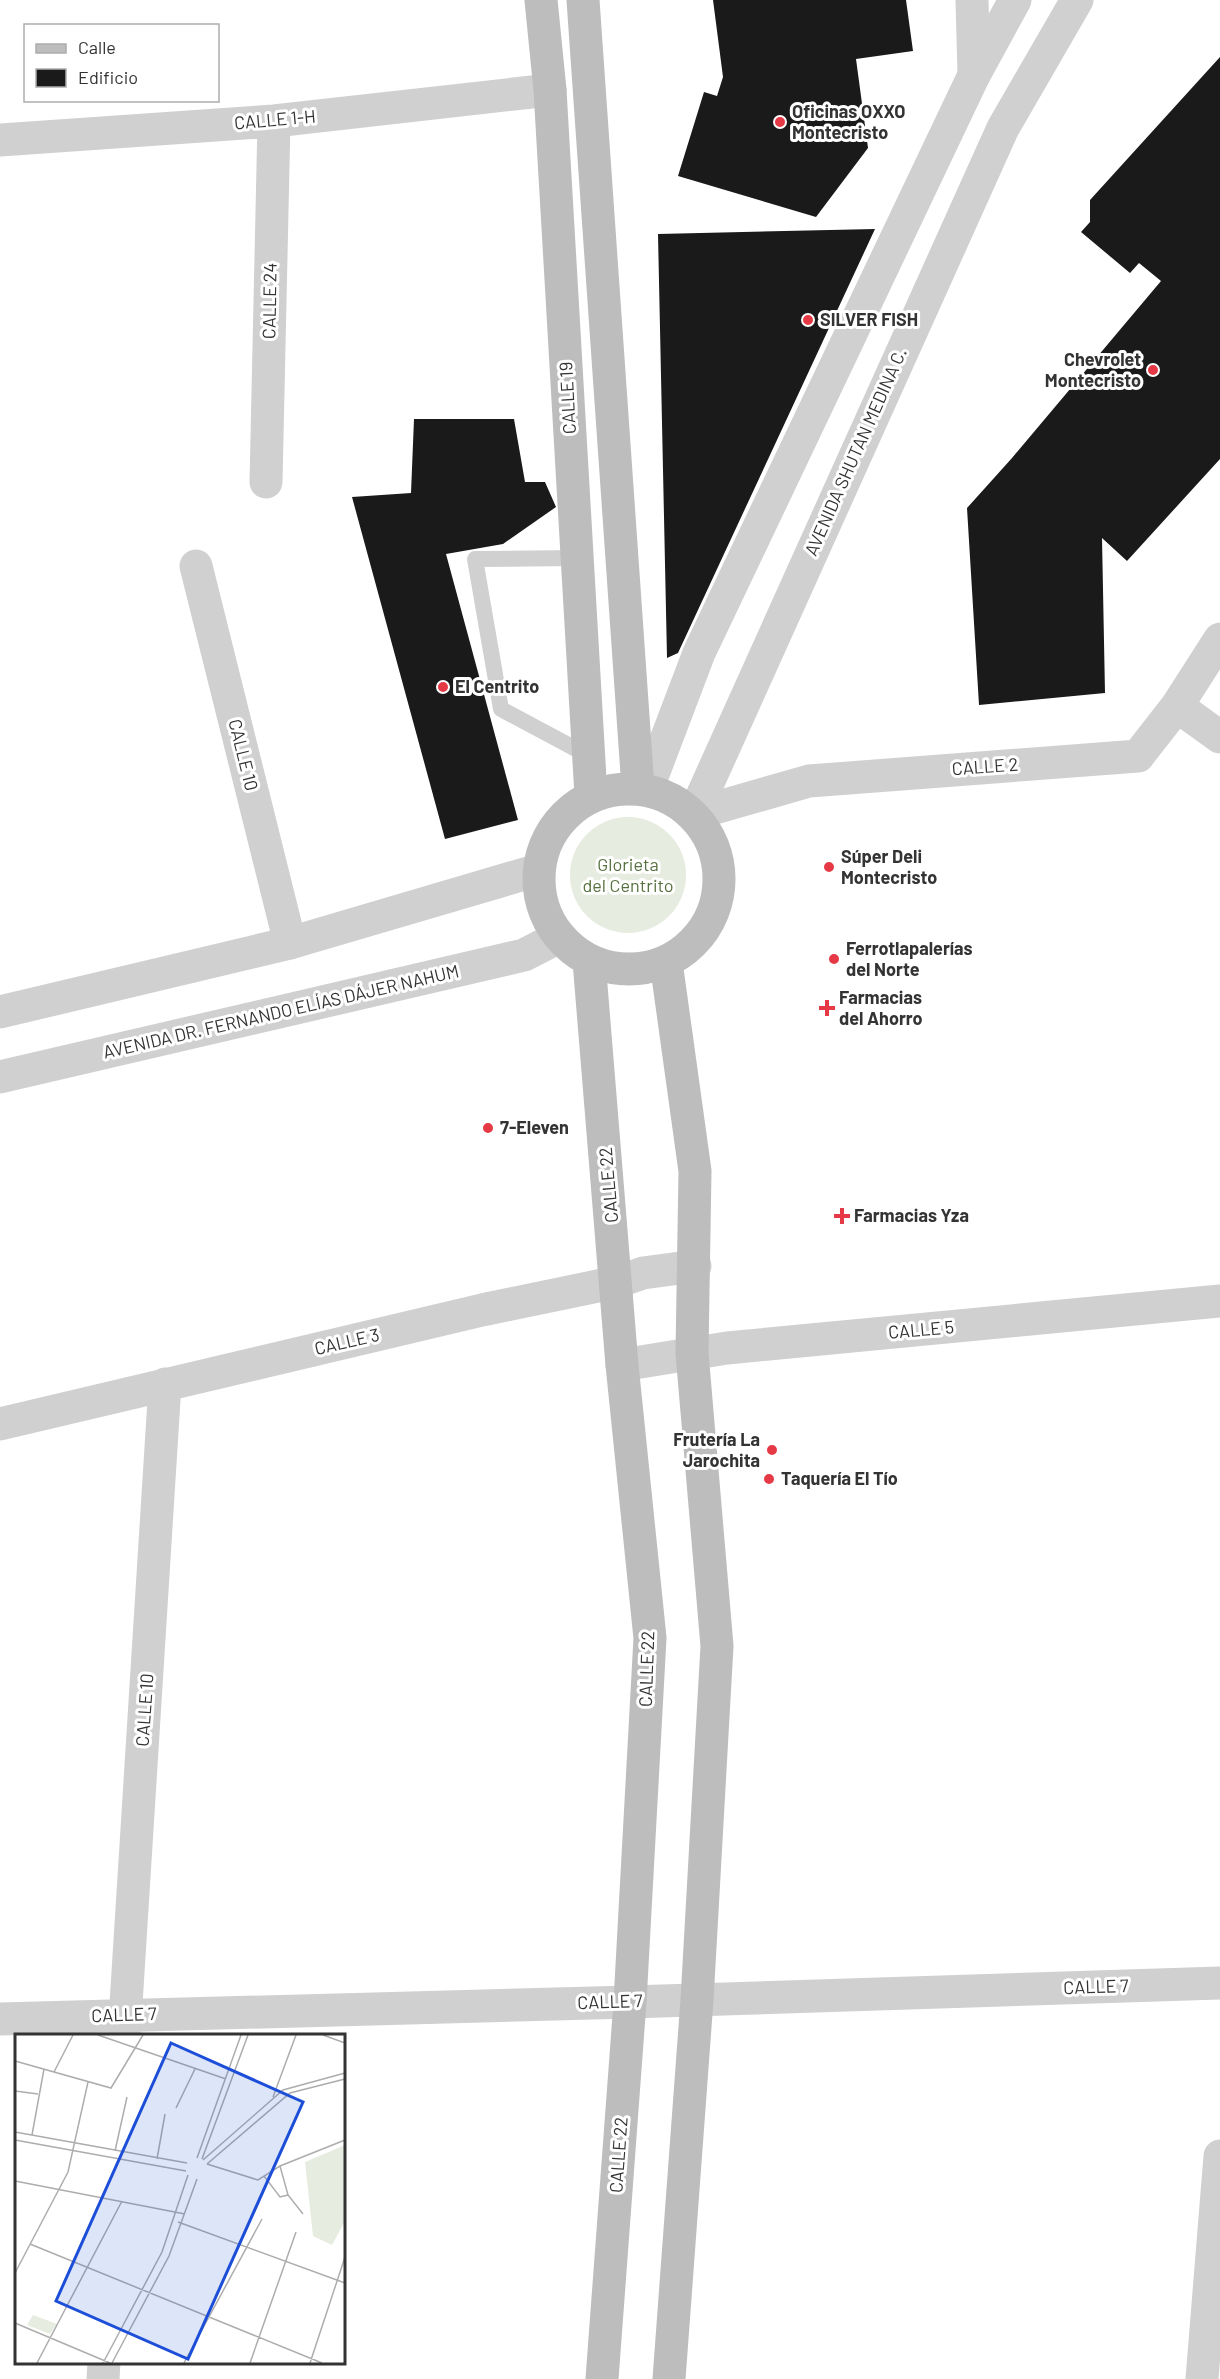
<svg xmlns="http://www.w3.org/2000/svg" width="1220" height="2379" viewBox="0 0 1220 2379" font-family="Barlow,sans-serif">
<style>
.green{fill:#e6ecdf}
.building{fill:#1a1a1a}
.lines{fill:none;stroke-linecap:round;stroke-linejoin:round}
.service{stroke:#d0d0d0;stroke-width:16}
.minor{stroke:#d0d0d0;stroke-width:33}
.tertiary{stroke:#d0d0d0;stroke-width:33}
.secondary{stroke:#bdbdbd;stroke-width:33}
.poi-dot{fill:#e63946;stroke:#fff;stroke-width:2}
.labels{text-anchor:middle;stroke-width:6;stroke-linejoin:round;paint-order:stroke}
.poi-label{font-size:18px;font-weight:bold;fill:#333;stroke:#fff;text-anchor:start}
.street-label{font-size:18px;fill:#333;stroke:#fff}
.park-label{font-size:18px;fill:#56703f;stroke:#fff}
.inset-road{fill:none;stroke:#adadad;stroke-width:1.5}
.view{fill:#1d4ed8;fill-opacity:0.15;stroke:#1d4ed8;stroke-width:3}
.inset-edge{fill:none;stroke:#333;stroke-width:3}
</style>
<rect width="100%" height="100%" fill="#fff"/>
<path class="green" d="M570 875a58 58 0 1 1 116 0a58 58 0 1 1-116 0Z"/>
<path class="building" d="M713,0h193l7,51 -57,8 12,89 -52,69 -138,-41 26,-84 13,4 6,-19z
M1220,57v402l-93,102 -25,-23 3,155 -126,12 -12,-197 45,-50 149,-177 -22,-18 -9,10 -49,-41 9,-10v-22z
M875,229l-197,424 -11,5 -9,-424z
M414,419h100l11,63h20l11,25 -53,37 -57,10 72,266 -73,19 -93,-342 59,-4z"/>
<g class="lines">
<path class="service" d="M577,558l-102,1 26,150 88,47"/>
<path class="minor" d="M972,0l2,75
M0,140l274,-19 276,-31
M266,482l8,-361
M196,566l94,377
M1177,706l43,31
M694,814l115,-33 329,-25 39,-50 43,-67
M622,1365l105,-17 493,-47
M0,1424l482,-114 135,-28 26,-9 52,-7
M0,2019l630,-17 590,-19
M124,2036l41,-652
M103,2379l1,-17
M1202,2379l18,-223"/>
<path class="tertiary" d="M647,790l52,-137 275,-578 41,-75
M694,814l309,-686 74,-128
M0,1012l290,-69 248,-73
M0,1077l524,-122 35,-18"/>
<path class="secondary" d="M541,0l9,90 41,706
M583,0l55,788
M539 879a90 90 0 1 1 180 0a90 90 0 1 1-180 0Z
M589,961l33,404 28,273 -20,364 -28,377
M666,962l29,209 -3,182 25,293 -20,354 -28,379"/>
</g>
<g class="poi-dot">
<circle cx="780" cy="122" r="6"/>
<circle cx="808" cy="320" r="6"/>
<circle cx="1153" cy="370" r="6"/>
<circle cx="443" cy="687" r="6"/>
<circle cx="829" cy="867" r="6"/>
<circle cx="834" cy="959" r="6"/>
<path d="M824 999h6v6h6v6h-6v6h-6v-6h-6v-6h6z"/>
<circle cx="488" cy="1128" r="6"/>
<path d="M839 1207h6v6h6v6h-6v6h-6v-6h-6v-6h6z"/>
<circle cx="772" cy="1450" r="6"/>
<circle cx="769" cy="1479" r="6"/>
</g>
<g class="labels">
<g class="poi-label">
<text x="792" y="118">Oficinas OXXO<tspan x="792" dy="21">Montecristo</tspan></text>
<text x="820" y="326">SILVER FISH</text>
<text x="1141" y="366" text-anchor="end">Chevrolet<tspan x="1141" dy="21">Montecristo</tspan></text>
<text x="455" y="693">El Centrito</text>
<text x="841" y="863">Súper Deli<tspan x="841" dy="21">Montecristo</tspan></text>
<text x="846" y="955">Ferrotlapalerías<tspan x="846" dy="21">del Norte</tspan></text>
<text x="839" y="1004">Farmacias<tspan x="839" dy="21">del Ahorro</tspan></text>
<text x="500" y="1134">7-Eleven</text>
<text x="854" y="1222">Farmacias Yza</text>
<text x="760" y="1446" text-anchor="end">Frutería La<tspan x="760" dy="21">Jarochita</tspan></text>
<text x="781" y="1485">Taquería El Tío</text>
</g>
<g class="street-label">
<text transform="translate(275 120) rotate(-5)" y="6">CALLE 1-H</text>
<text transform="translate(270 301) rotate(-89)" y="6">CALLE 24</text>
<text transform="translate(568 398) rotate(-93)" y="6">CALLE 19</text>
<text transform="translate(856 452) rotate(-66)" y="6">AVENIDA SHUTAN MEDINA C.</text>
<text transform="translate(243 755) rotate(76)" y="6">CALLE 10</text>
<text transform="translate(985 767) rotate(-4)" y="6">CALLE 2</text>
<text transform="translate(281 1012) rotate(-13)" y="6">AVENIDA DR. FERNANDO ELÍAS DÁJER NAHUM</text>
<text transform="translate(609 1185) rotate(-95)" y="6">CALLE 22</text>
<text transform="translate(921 1330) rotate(-5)" y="6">CALLE 5</text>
<text transform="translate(347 1342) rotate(-13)" y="6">CALLE 3</text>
<text transform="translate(647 1669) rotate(-88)" y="6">CALLE 22</text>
<text transform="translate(145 1710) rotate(-86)" y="6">CALLE 10</text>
<text transform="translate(1096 1987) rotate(-2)" y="6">CALLE 7</text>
<text transform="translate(610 2002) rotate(-2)" y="6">CALLE 7</text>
<text transform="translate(124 2015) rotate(-2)" y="6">CALLE 7</text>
<text transform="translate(619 2155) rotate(-86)" y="6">CALLE 22</text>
</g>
<g class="park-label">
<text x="628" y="871">Glorieta<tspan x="628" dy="21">del Centrito</tspan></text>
</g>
</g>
<g transform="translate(15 2034)">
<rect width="330" height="330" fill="#fff"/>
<path d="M330,111v76l-13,24 -19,-9 -8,-74zM18,281l24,9 -7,10 -23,-9z" fill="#e6ecdf"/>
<path class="inset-road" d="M83,1l128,44M308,1l22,8M0,27l96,27 32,-53M39,38l19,-37M0,57l23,3M258,63l23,-62M161,74l19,-39M0,98l172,31M17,101l12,-66M0,106l171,31M100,117l12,-54M182,124l44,-123M142,125l8,-45M187,125l46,-124M188,126l80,-70 62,-17M192,130l83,-71 55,-14M192,130l51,16 22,-14 65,-26M265,132l8,29 15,19M249,142l16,21 8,-2M0,147l170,33M163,188l167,61M15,210l292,119M0,239l53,-101 20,-90M0,289l95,40M22,329l85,-162M88,329l59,-111 26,-77M97,329l57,-107 28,-77M169,329l78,-144M235,329l46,-131M295,329l35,-106"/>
<path class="view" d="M156,9l132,59 -115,257 -132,-58z"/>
<rect width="330" height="330" class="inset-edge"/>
</g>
<rect x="24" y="24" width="195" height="78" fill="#ffffff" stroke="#adadad" stroke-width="1.5"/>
<rect x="36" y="44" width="30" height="9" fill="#bdbdbd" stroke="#adadad" stroke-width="1.5"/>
<text x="78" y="54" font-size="18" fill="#333333">Calle</text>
<rect x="36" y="69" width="30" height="18" fill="#1a1a1a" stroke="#adadad" stroke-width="1.5"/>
<text x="78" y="84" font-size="18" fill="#333333">Edificio</text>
</svg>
